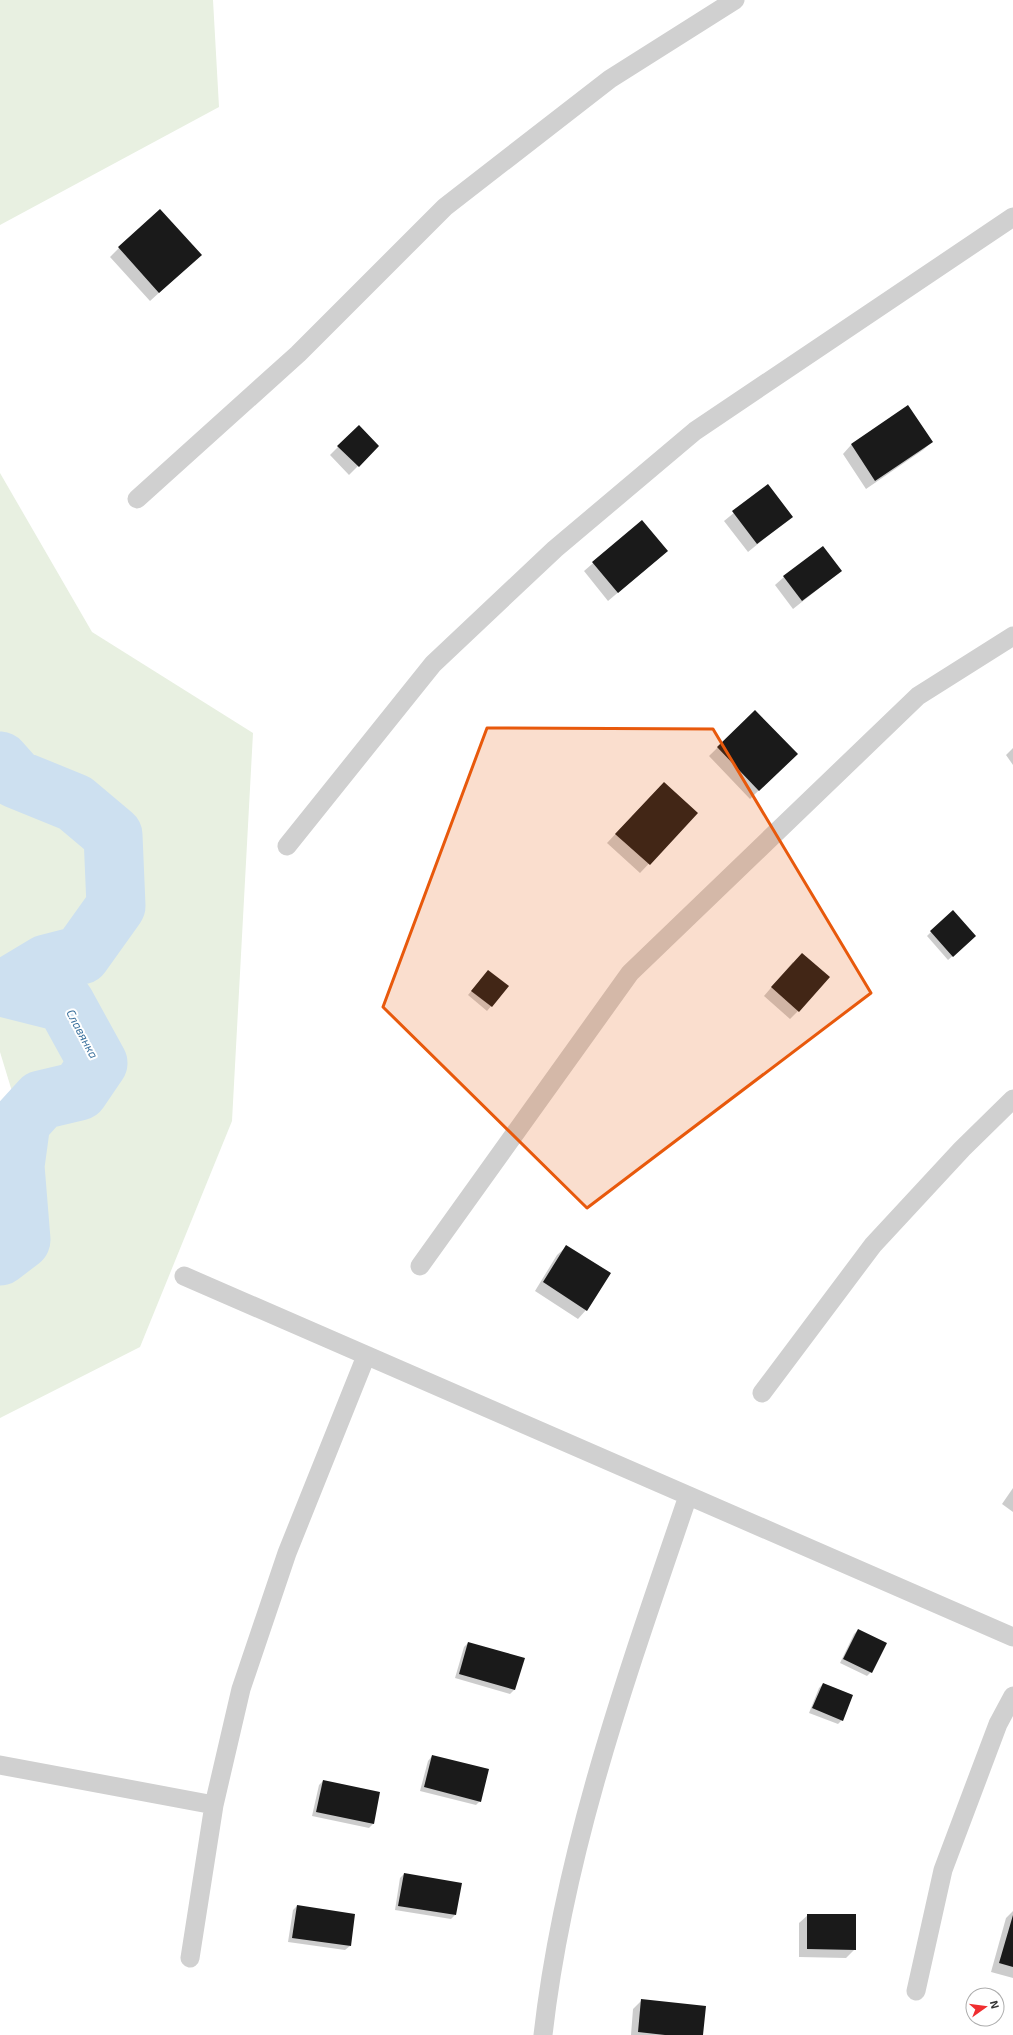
<svg xmlns="http://www.w3.org/2000/svg" width="1013" height="2035" viewBox="0 0 1013 2035" font-family="'Exo 2',sans-serif">
<style>
.green{fill:#e8f0e1}
.shadow{fill:#0003}
.lines{fill:none;stroke-linecap:round;stroke-linejoin:round}
.river{stroke:#cde0f0;stroke-width:59}
.building{fill:#1a1a1a}
.lane{stroke:#d0d0d0;stroke-width:19}
.marked{fill:#e8590c;fill-opacity:0.2;stroke:#e8590c;stroke-width:3;stroke-linejoin:round}
.labels{text-anchor:middle;stroke-width:4;stroke-linejoin:round;paint-order:stroke}
.water-label{font-size:12px;font-style:italic;fill:#3a709c;stroke:#fff}
</style>
<rect width="100%" height="100%" fill="#fff"/>
<path class="green" d="M0,0h213l6,107 -219,118z
M0,473l92,159 161,101 -21,388 -92,226 -140,71v-280l21,-17 -21,-69z"/>
<path class="shadow" d="M119,248l73,15 -42,38 -40,-44z
M908,407l24,35 -9,8 -57,39 -23,-35 8,-9z
M359,426l19,20 -29,29 -19,-20z
M768,485l24,31 -44,36 -24,-31z
M642,521l25,30 -59,50 -24,-30z
M841,571l-48,38 -18,-24 9,-8z
M755,711l41,43 -46,45 -41,-43z
M1013,748v17l-7,-10z
M655,792l42,21 -57,60 -33,-30z
M931,932l40,8 -23,20 -21,-24z
M793,962l5,49 -8,8 -26,-23z
M488,971l20,15 -21,25 -19,-16z
M566,1247l20,63 -8,9 -43,-28 22,-36z
M1013,1488v24l-11,-8z
M858,1630l13,42 -4,4 -27,-13 14,-29z
M468,1643l47,46 -5,5 -55,-16 9,-31z
M823,1684l19,36 -4,4 -29,-11 10,-25z
M432,1756l48,45 -4,4 -56,-14 8,-30z
M323,1781l56,12 -6,31 -4,4 -57,-12 7,-31z
M404,1874l51,41 -4,4 -56,-9 5,-32z
M297,1906l53,40 -5,4 -57,-8 5,-32z
M1013,1911v67l-22,-6 15,-54z
M808,1915l47,34 -9,9 -47,-1v-34z
M642,2000l60,35h-71l2,-26z"/>
<g class="lines">
<path class="river" d="M0,761l16,18 59,24 38,32 3,71 -35,49 -35,9 -40,24 59,15 33,60 -19,28 -38,9 -20,22 -6,44 6,74 -21,16"/>
</g>
<path class="building" d="M160,209l42,46 -43,38 -41,-46z
M908,405l25,37 -58,39 -24,-37z
M359,425l20,21 -20,21 -22,-21z
M768,484l25,33 -36,27 -25,-33z
M642,520l26,31 -50,42 -26,-31z
M823,546l19,25 -40,30 -19,-25z
M755,710l43,44 -39,37 -42,-44z
M664,782l34,31 -48,52 -35,-31z
M953,910l23,26 -23,21 -23,-26z
M802,953l28,24 -31,35 -28,-25z
M488,970l21,16 -17,21 -21,-16z
M566,1245l45,28 -24,38 -44,-29z
M858,1629l29,14 -15,30 -29,-14z
M468,1642l57,16 -10,32 -56,-16z
M823,1683l30,12 -10,26 -31,-13z
M432,1755l57,14 -8,33 -57,-15z
M323,1780l57,12 -6,32 -58,-12z
M404,1873l58,10 -6,32 -58,-9z
M297,1905l58,9 -4,32 -59,-8z
M807,1914h49v36l-49,-1z
M1013,1915v52l-14,-4z
M641,1999l65,7 -3,29h-38l-27,-3z"/>
<g class="lines">
<path class="lane" d="M137,499l161,-145 147,-147 165,-128 125,-79
M287,846l146,-182 122,-115 140,-118 318,-214
M420,1266l210,-293 288,-277 95,-60
M184,1276l829,361
M762,1393l111,-148 89,-96 51,-50
M0,1765l214,40
M190,1958l24,-153 27,-116 46,-136 79,-197
M916,1991l27,-121 55,-146 15,-28
M543,2035c21,-186 85,-363 145,-539"/>
</g>
<path class="marked" d="M487,728l226,1 158,264 -284,215 -204,-201z"/>
<g class="labels">
<g class="water-label">
<text transform="translate(82 1034) rotate(62)" y="4">Славянка</text>
</g>
</g>
<g transform="translate(985 2007) rotate(76)"><circle r="19" fill="#ffffff" stroke="#adadad"/>
<path d="M0-3L7 15L0 10L-7 15Z" fill="#f02e30"/>
<text y="-6" font-size="11" font-weight="bold" text-anchor="middle" fill="#333333">N</text>
</g>
</svg>
